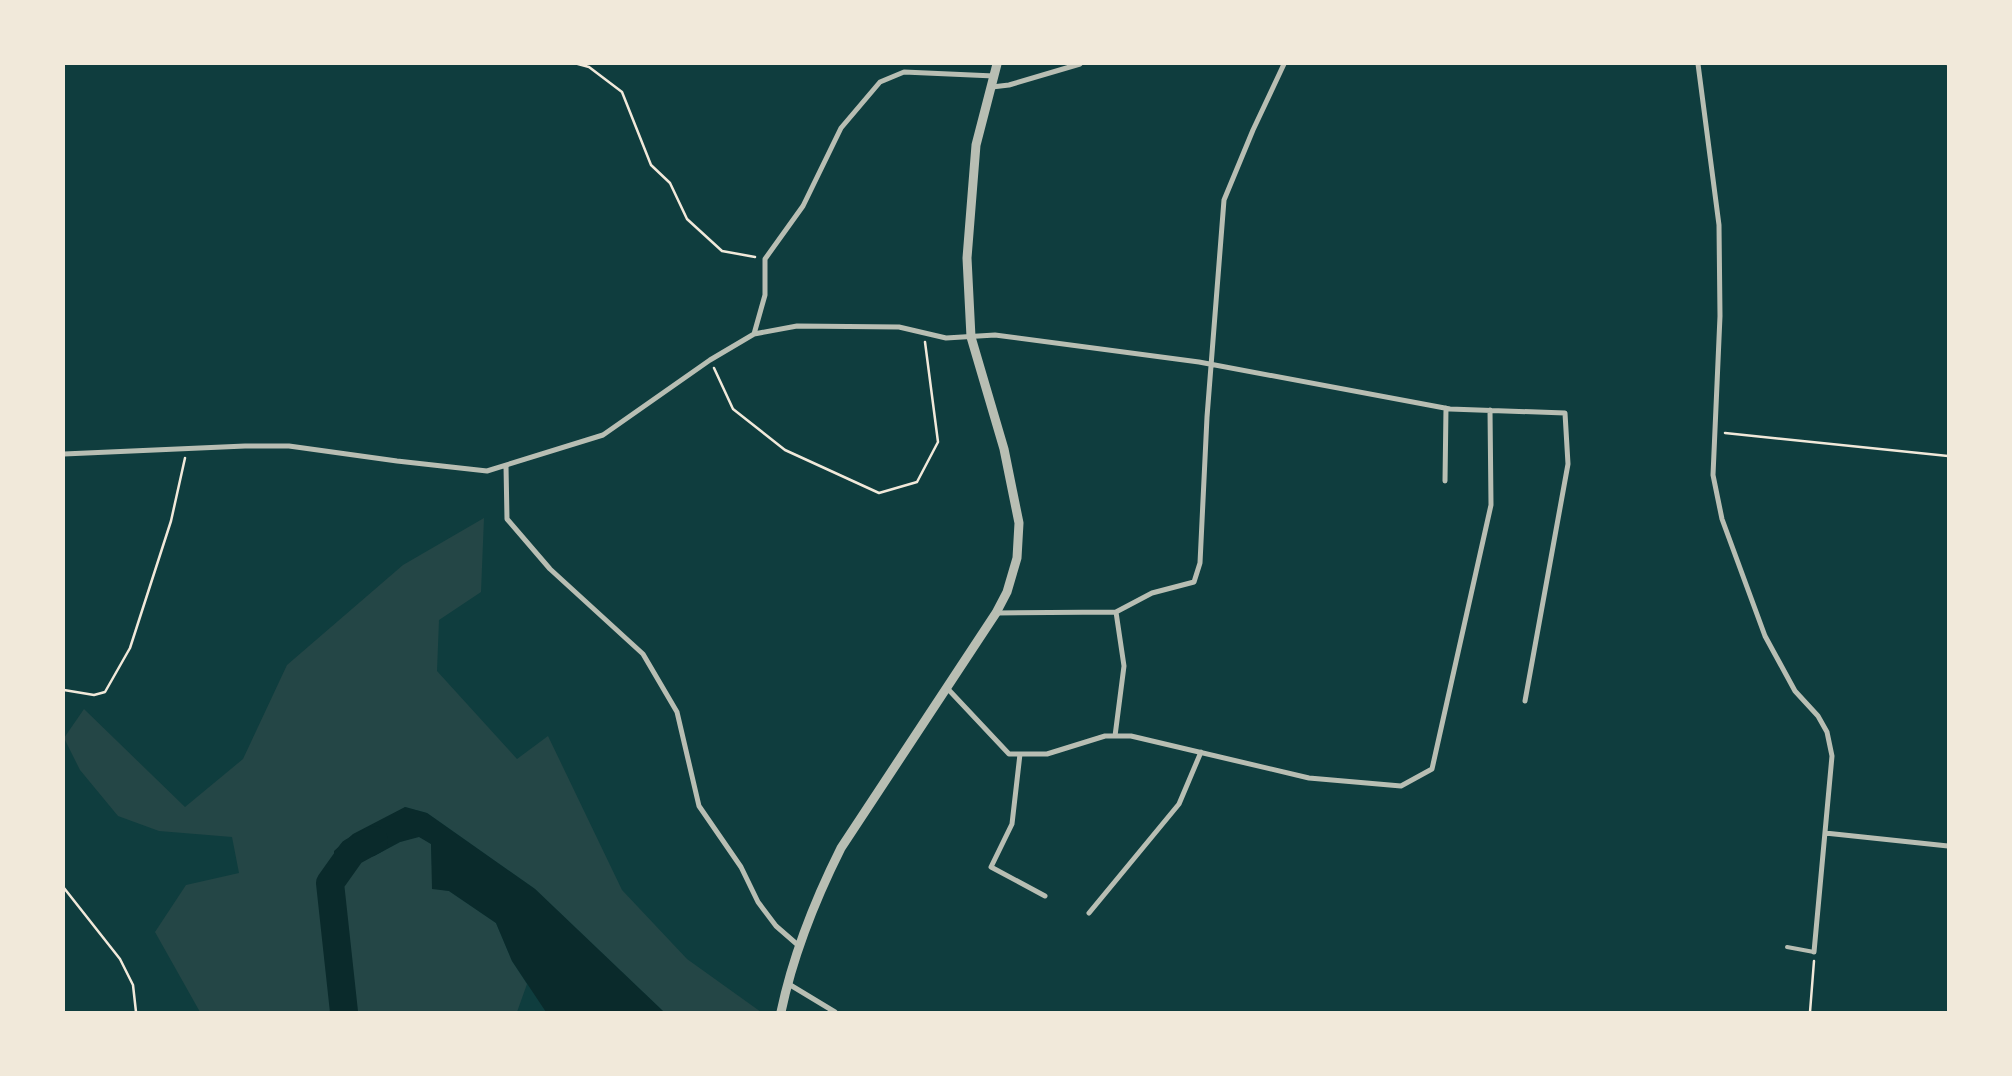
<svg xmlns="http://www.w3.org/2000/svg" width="2012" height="1076" viewBox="0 0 2012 1076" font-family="Commissioner,sans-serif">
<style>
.green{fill:#244646}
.water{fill:#0a2a2b}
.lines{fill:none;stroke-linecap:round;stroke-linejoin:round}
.river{stroke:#0a2a2b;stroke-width:28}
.path{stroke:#f1e9da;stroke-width:2.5}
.service{stroke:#b8beb3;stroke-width:4}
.minor{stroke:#b8beb3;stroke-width:5}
.tertiary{stroke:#b8beb3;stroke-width:9}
</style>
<rect width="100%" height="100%" fill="#0f3d3e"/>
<path class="green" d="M484,518l-3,74 -42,28 -2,51 80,88 31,-23 74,154 65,69 74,53h-97l-129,-123 -108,-76 -22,-6 -71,57 40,-8 26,-14 19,-6 12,8 2,44 16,3 47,32 16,38 15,23 -10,28h-317l-45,-80 31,-47 53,-12 -7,-36 -73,-6 -41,-15 -38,-46 -16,-32 20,-29 101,98 58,-48 44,-94 116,-100z"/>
<path class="water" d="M405,807l22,6 108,76 129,123h-118l-34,-51 -16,-38 -47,-32 -17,-2 -1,-45 -12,-7 -19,5 -26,14 -40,8v-13l19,-17z"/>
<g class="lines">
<path class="river" d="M344,1012l-14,-129 22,-31 22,-12"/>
<path class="path" d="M578,64l11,3 33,25 29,73 19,18 17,36 35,32 33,6
M1947,64h1
M714,368l19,41 52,41 94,43 38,-11 21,-40 -13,-100
M1725,433l223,23
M64,690l30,5 11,-3 25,-44 41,-127 14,-63
M64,888l56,71 13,26 3,27
M1810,1012l4,-51"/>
<path class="service" d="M1787,947l27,5"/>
<path class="minor" d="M1698,64l21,161 1,91 -7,159 9,44 43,117 30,55 23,25 9,16 5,24 -18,196
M992,87l17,-2 71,-21
M754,334l11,-39v-36l38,-53 38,-78 39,-46 24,-10 90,4
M64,454l181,-8h44l108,15 90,10 116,-36 107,-75 44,-26 43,-8 102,1 47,11 49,-3 204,27 251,47 115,4 3,51 -43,237
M506,466l1,53 43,50 93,85 34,58 22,94 42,61 17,35 18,24 23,20
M1445,481l1,-73
M996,613l120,-1 36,-19 42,-11 6,-19 7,-146 17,-217 29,-70 31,-66
M947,688l62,66h38l58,-18h26l178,42 92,8 31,-17 59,-264 -1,-95
M1115,736l9,-70 -8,-54
M1020,754l-8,70 -21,43 54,29
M1825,833l123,13
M1089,913l90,-109 22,-52
M787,983l48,29"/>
<path class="tertiary" d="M781,1012c12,-57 34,-112 60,-164l155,-235 11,-21 10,-34 2,-35 -15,-74 -33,-112 -4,-79 9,-113 21,-81"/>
</g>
<rect width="2012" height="1076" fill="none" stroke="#f1e9da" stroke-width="130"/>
</svg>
